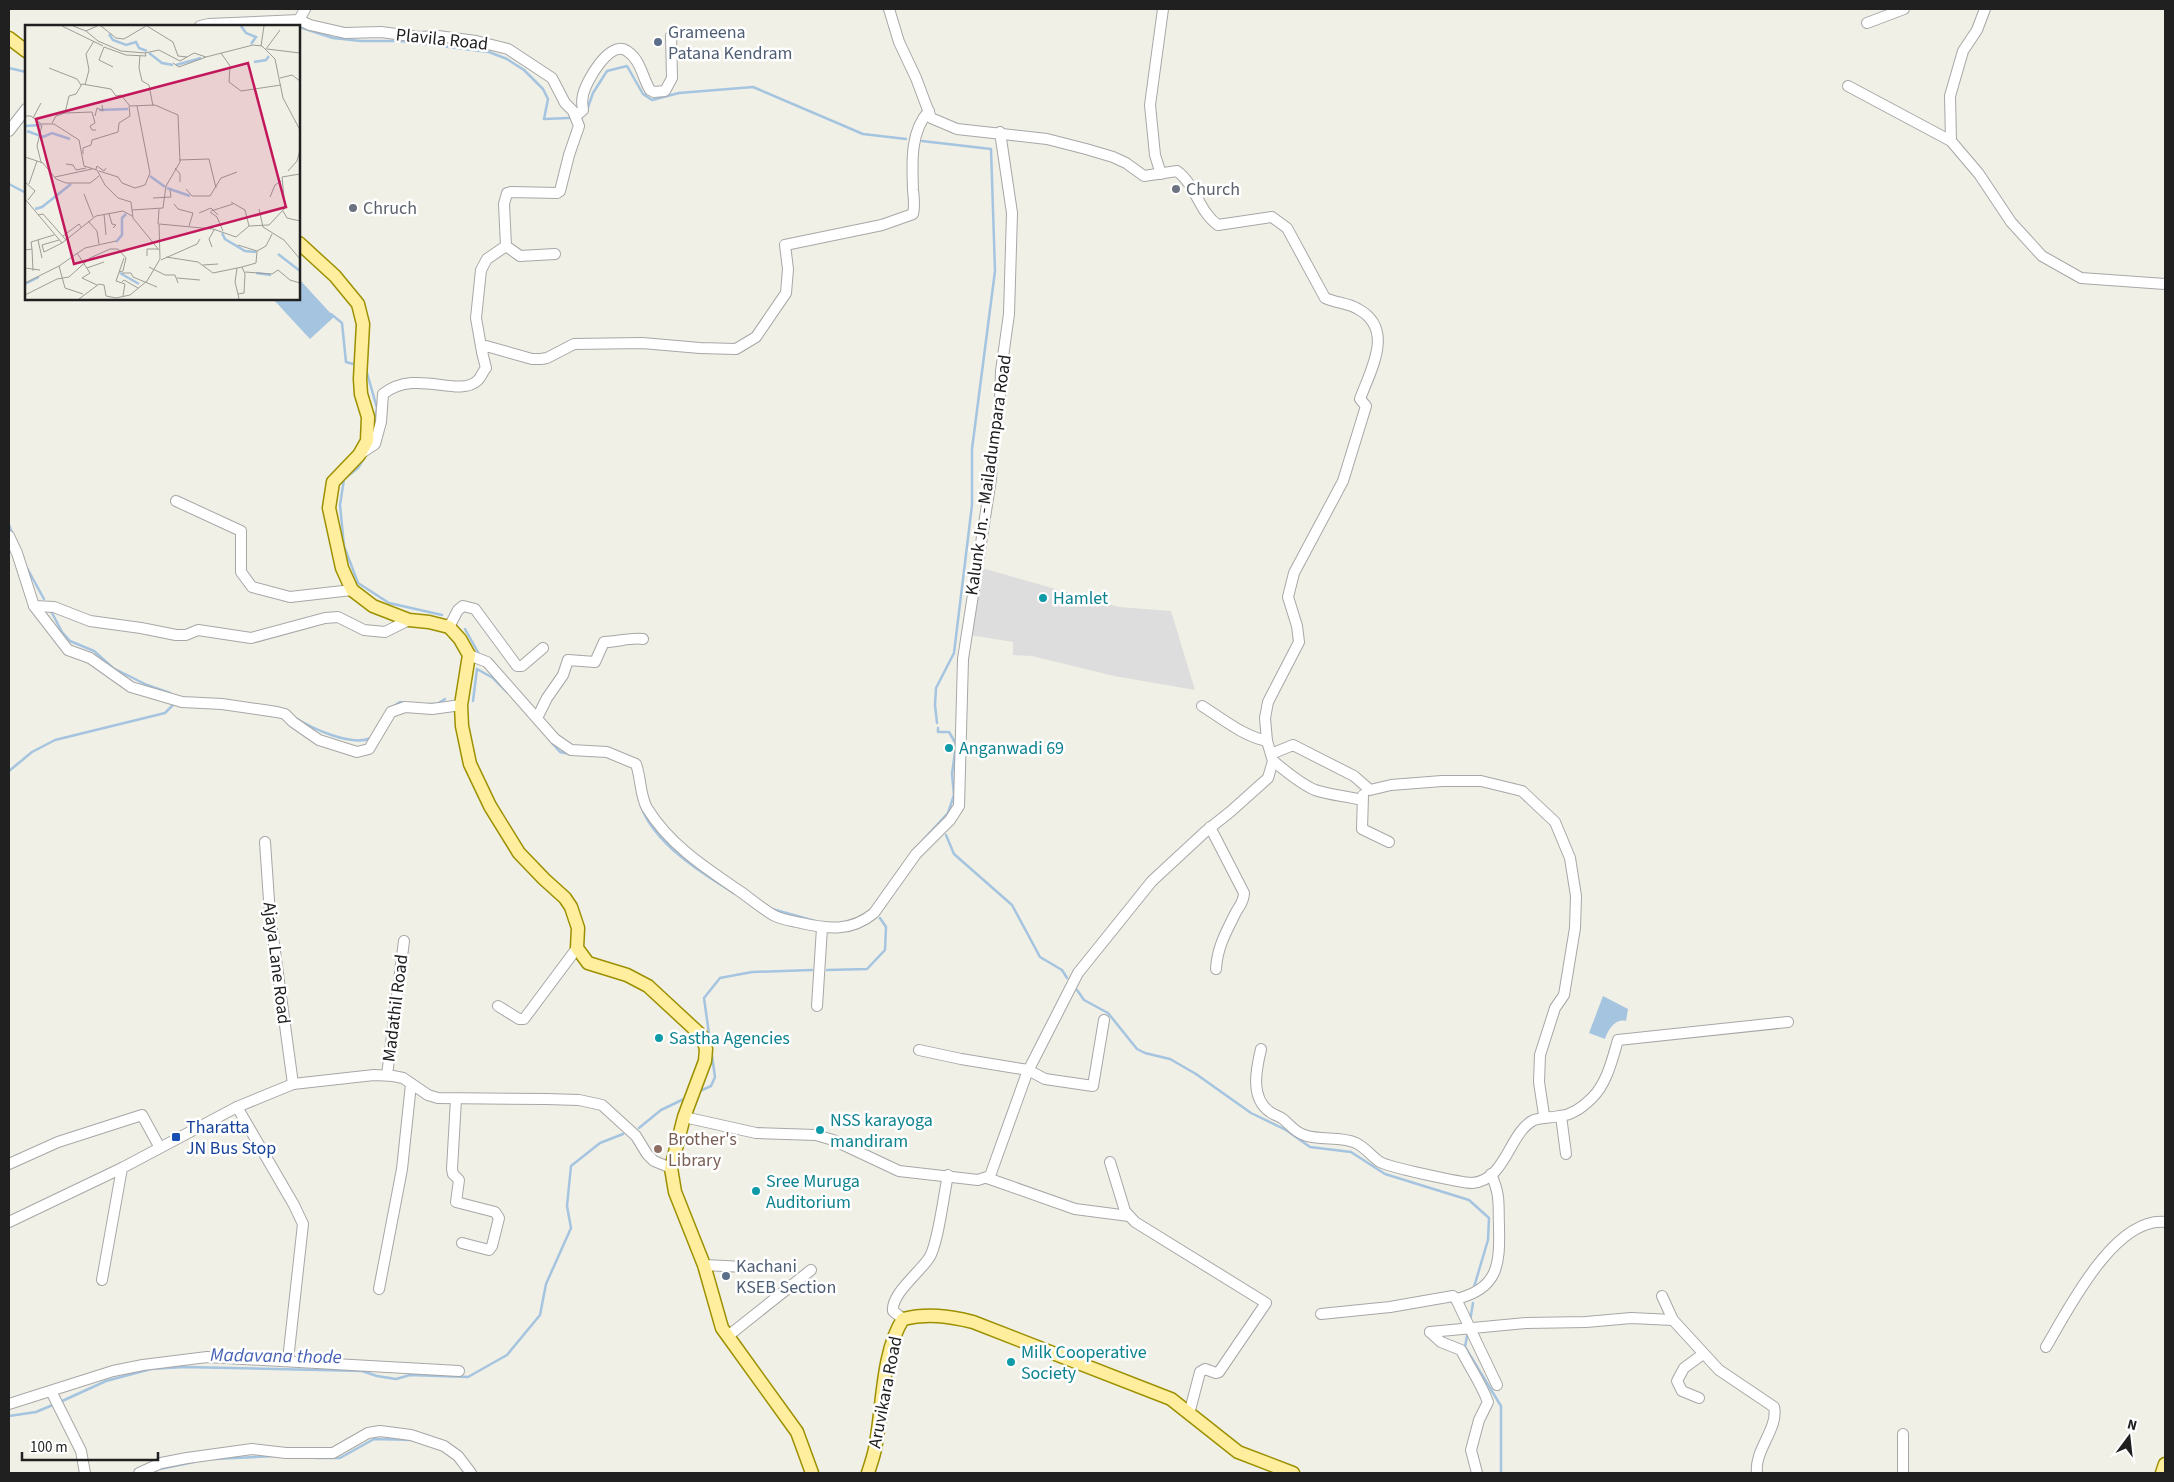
<svg xmlns="http://www.w3.org/2000/svg" width="2174" height="1482" viewBox="0 0 2174 1482" font-family="'Source Sans 3',sans-serif">
  <style>
    .residential { fill: #dedddd }
    .water { fill: #a5c4e0 }
    .lines { fill: none; stroke-linecap: round; stroke-linejoin: round }
    .stream { stroke: #a5c4e0; stroke-width: 2.5 }
    .minor-casing { stroke: #a7a7a7; stroke-width: 12 }
    .major-casing { stroke: #9c9000; stroke-width: 15 }
    .minor { stroke: #fff; stroke-width: 10 }
    .major { stroke: #ffee9d; stroke-width: 12 }
    .service-dot { fill: #5c6f8a; stroke: #fff; stroke-width: 2 }
    .worship-dot { fill: #6b7280; stroke: #fff; stroke-width: 2 }
    .culture-dot { fill: #0f9aa8; stroke: #fff; stroke-width: 2 }
    .transit-dot { fill: #1a4fb4; stroke: #fff; stroke-width: 2 }
    .education-dot { fill: #8d6e63; stroke: #fff; stroke-width: 2 }
    .labels { text-anchor: middle; stroke-width: 5; stroke-linejoin: round; paint-order: stroke }
    .service-label { font-size: 18px; fill: #4e5e75; stroke: #fff; text-anchor: start }
    .street-label { font-size: 18px; fill: #202020; stroke: #fff }
    .worship-label { font-size: 18px; fill: #5b616d; stroke: #fff; text-anchor: start }
    .culture-label { font-size: 18px; fill: #0d838f; stroke: #fff; text-anchor: start }
    .transit-label { font-size: 18px; fill: #164399; stroke: #fff; text-anchor: start }
    .education-label { font-size: 18px; fill: #785e54; stroke: #fff; text-anchor: start }
    .water-label { font-size: 19px; font-style: italic; fill: #4762b5; stroke: #fff }
    .inset-river { fill: none; stroke: #a5c4e0; stroke-width: 2.5 }
    .inset-road { fill: none; stroke: #9d9d97; stroke-width: 1 }
    .view { fill: #c2185b; fill-opacity: 0.15; stroke: #c2185b; stroke-width: 2.5 }
    .inset-edge { fill: none; stroke: #202020; stroke-width: 2.5 }
  </style>
  <rect width="100%" height="100%" fill="#f1f0e6"/>
  <!-- residential -->
  <polygon class="residential" points="982,568 1119,607 1171,611 1195,690 1114,676 1032,656 1013,655 1013,642 970,635"/>
  <!-- water -->
  <g class="water">
    <polygon points="299,279 334,317 310,339 273,299 299,299"/>
    <path d="M1603 996 1628 1009 1626 1021C1615 1018 1608 1030 1605 1039L1589 1033Z"/>
  </g>
  <g class="lines">
    <!-- stream -->
    <g class="stream">
      <polyline points="288,26 297,26"/>
      <polyline points="299,27 333,38 361,41 400,41 489,52 507,59 524,70 543,89 548,99 544,119 569,118"/>
      <polyline points="9,68 26,72"/>
      <polyline points="587,110 593,93 607,71 627,66 643,94 652,100 679,93 753,87 863,134 906,139"/>
      <polyline points="922,141 991,149 995,271 972,449 972,505 954,653 936,688 935,705 937,723"/>
      <polyline points="9,184 26,193"/>
      <polyline points="331,314 342,323 346,362 357,365"/>
      <polyline points="365,366 377,408 373,430"/>
      <polyline points="364,458 358,468 344,479 340,505 344,546 358,583 389,603 442,615"/>
      <polyline points="9,525 13,535"/>
      <polyline points="27,568 44,599"/>
      <polyline points="51,611 62,632 70,641 94,651 113,668 147,685 170,693"/>
      <polyline points="465,629 479,654"/>
      <polyline points="473,701 477,669 493,678 507,692"/>
      <polyline points="428,704 437,704 445,699"/>
      <polyline points="394,706 400,702 405,703"/>
      <path d="M294 717C311 728 351 747 371 738"/>
      <polyline points="552,743 560,752 570,754"/>
      <polyline points="9,771 32,752 55,740 165,713 174,704"/>
      <path d="M641 806C654 843 701 873 734 893"/>
      <polyline points="946,835 954,854 1012,905 1040,957 1062,970 1067,978"/>
      <polyline points="912,852 948,813 954,795 952,774 956,744 949,732 938,732 938,728"/>
      <polyline points="772,909 815,921"/>
      <polyline points="827,970 867,969 885,950 886,927 880,918"/>
      <polyline points="1077,990 1084,1000 1108,1013 1137,1049 1145,1053 1170,1059 1196,1074 1251,1113 1286,1130 1310,1147 1351,1152 1385,1174 1469,1200 1489,1218 1488,1240 1474,1287"/>
      <polyline points="698,1092 711,1086 715,1077 704,998 720,978 752,972 812,970"/>
      <polyline points="639,1128 661,1110 686,1098"/>
      <polyline points="1470,1321 1473,1303"/>
      <polyline points="1467,1336 1465,1347 1501,1406 1501,1473"/>
      <polyline points="60,1402 106,1381 151,1369 184,1367 362,1371 377,1376 396,1379 410,1375 468,1377 507,1355 540,1315 546,1284 571,1228 567,1206 571,1166 600,1143 623,1134"/>
      <polyline points="9,1416 36,1412 55,1404"/>
      <polyline points="317,1458 340,1458 374,1439 413,1440"/>
      <polyline points="214,1459 276,1456"/>
      <polyline points="160,1469 194,1462"/>
    </g>
    <defs>
      <g id="minor">
        <polyline points="1985,9 1977,30 1963,51 1950,96 1951,141 1979,174 2011,222 2042,256 2081,278 2165,284"/>
        <polyline points="299,20 305,9"/>
        <polyline points="1867,23 1904,9"/>
        <polyline points="200,26 209,24 299,20 310,25 345,33 381,32 419,37 438,36 476,41 508,49 552,78 565,103 573,111 579,126 569,155 560,191 557,193 511,192 507,193 504,204 506,246 520,256 555,254"/>
        <polyline points="1848,86 1951,141"/>
        <path d="M576 116 583 110C582 105 582 99 583 95 586 81 610 39 627 51 641 60 642 77 650 90L654 92 665 91 672 78 671 36"/>
        <polyline points="9,131 26,109"/>
        <polyline points="1161,174 1155,155 1150,105 1163,9"/>
        <polyline points="482,352 476,318 481,270 487,259 506,246"/>
        <path d="M360 454 375 444 381 422 383 394C416 368 457 398 477 381 481 378 483 371 486 368L482 352 486 346 532 359H541L547 358 574 344 642 343 700 348 736 349 756 337 786 293 788 269 785 245 882 225 913 214C915 205 914 199 913 190 912 163 910 131 929 111"/>
        <polyline points="176,501 241,531 241,572 252,587 290,597 352,590"/>
        <polyline points="9,536 17,553 34,606 68,650 90,658 131,687 182,702 222,704 277,712 285,714 293,722 319,740 357,752 369,749 391,712 405,707 432,709 461,705"/>
        <polyline points="34,606 54,607 90,621 141,628 176,635 186,635 198,630 251,638 325,618 338,617 364,630 385,632 409,620"/>
        <polyline points="449,627 458,610 463,606 475,609 517,666 522,666 543,648"/>
        <path d="M469 655 487 662 555 739 571 750 607 752 636 764C641 778 640 796 647 808 669 844 704 867 738 890 750 898 762 909 775 916 783 920 793 921 801 923 828 929 851 932 874 913L916 854 950 820 959 806 963 659 991 479 992 458 1000 401 1001 371 1009 314 1012 213 1000 132"/>
        <path d="M1202 706C1223 719 1243 736 1267 741"/>
        <path d="M537 718 547 698 563 675 568 660 595 662 604 642C617 642 632 637 643 639"/>
        <polyline points="1271,754 1293,745 1354,776 1370,790 1391,785 1442,781 1481,781 1522,791 1555,822 1570,858 1576,896 1575,928 1564,995 1555,1008 1540,1055 1539,1082 1544,1115 1547,1117"/>
        <path d="M1273 761C1286 771 1300 784 1315 790 1329 795 1347 796 1362 800"/>
        <polyline points="1363,795 1362,829 1389,842"/>
        <path d="M1210 827 1244 893C1244 902 1239 906 1235 914 1226 932 1217 948 1216 969"/>
        <polyline points="265,842 270,915 293,1084"/>
        <polyline points="498,1006 519,1019 524,1019 577,948"/>
        <polyline points="817,1006 822,928"/>
        <path d="M1261 1049C1256 1070 1250 1098 1270 1112 1274 1115 1279 1116 1283 1119 1290 1125 1295 1132 1304 1135 1321 1141 1340 1136 1356 1143 1366 1148 1371 1156 1380 1162 1388 1167 1462 1183 1472 1183 1506 1181 1509 1132 1534 1120 1542 1117 1551 1118 1560 1116 1572 1115 1583 1107 1592 1098 1607 1083 1612 1060 1618 1040L1788 1022"/>
        <polyline points="919,1050 961,1059 1028,1070 1045,1079 1093,1086 1104,1020"/>
        <polyline points="387,1075 404,941"/>
        <polyline points="456,1099 452,1169 453,1174 459,1180 456,1202 495,1212 499,1218 492,1246 489,1250 462,1243"/>
        <polyline points="237,1107 294,1205 303,1224 288,1360"/>
        <polyline points="1561,1116 1566,1154"/>
        <path d="M684 1117 756 1133 816 1135 833 1140 899 1171 978 1180 990 1176 1027 1073 1078 973 1152 881 1206 831 1230 812 1268 778 1273 761 1267 741 1265 718 1268 702 1299 642 1297 626 1288 597 1294 573 1343 481 1366 406 1360 399C1371 369 1395 329 1358 309 1348 303 1336 303 1325 298L1287 228 1272 217 1218 225C1199 212 1196 185 1177 171L1144 176 1126 163 1113 157 1086 149 1047 139 957 129 931 118 916 78 899 42 889 9"/>
        <polyline points="1110,1162 1125,1211 1135,1222 1266,1303 1219,1372 1216,1373 1205,1369 1200,1372 1189,1414"/>
        <polyline points="9,1164 58,1142 142,1115 159,1146"/>
        <polyline points="987,1178 1075,1209 1129,1216"/>
        <polyline points="9,1222 122,1168 237,1107 293,1084 374,1075 393,1076 403,1078 428,1095 438,1098 546,1099 579,1100 602,1105 636,1136 647,1154 654,1161 671,1168"/>
        <polyline points="704,1265 745,1267"/>
        <polyline points="102,1280 122,1168"/>
        <polyline points="379,1289 402,1169 411,1084"/>
        <path d="M1662 1296 1673 1320 1719 1370 1774 1407C1779 1428 1754 1450 1757 1473"/>
        <path d="M1456 1299C1498 1289 1500 1265 1499 1227 1498 1204 1501 1197 1491 1174"/>
        <polyline points="1321,1314 1390,1307 1453,1296 1456,1299 1497,1385"/>
        <path d="M903 1319 893 1311C891 1294 920 1272 929 1258 938 1245 944 1193 948 1175"/>
        <polyline points="1430,1332 1526,1323 1586,1322 1631,1318 1673,1320"/>
        <path d="M1430 1332 1441 1342 1461 1350C1470 1368 1481 1383 1488 1402L1479 1420 1471 1450 1477 1473"/>
        <polyline points="728,1336 811,1270"/>
        <path d="M2046 1347C2068 1310 2114 1217 2165 1222"/>
        <polyline points="51,1391 81,1451 85,1473"/>
        <polyline points="1699,1398 1682,1391 1677,1381 1684,1368 1703,1354"/>
        <polyline points="9,1404 113,1371 143,1365 207,1357 459,1371"/>
        <polyline points="1903,1434 1903,1473"/>
        <polyline points="139,1473 161,1463 187,1458 252,1449 286,1453 333,1453 368,1433 380,1431 411,1435 444,1446 458,1456 471,1473"/>
      </g>
      <g id="major">
        <polyline points="9,38 26,51"/>
        <polyline points="299,243 335,276 358,304 363,324 360,379 361,394 368,417 367,441 359,455 333,482 329,508 342,568 352,590 373,606 409,620 429,622 449,627 460,639 469,655 461,705 462,726 470,764 490,806 519,853 544,879 565,898 571,907 578,928 577,948 588,963 627,975 648,986 702,1036 706,1049 705,1061 684,1117 671,1168 675,1192 704,1265 722,1328 797,1432 812,1473"/>
        <path d="M868 1473C871 1463 875 1453 876 1443 883 1405 882 1352 903 1319 927 1313 949 1316 973 1322L1171 1399 1238 1452 1293 1473"/>
        <polyline points="2162,1473 2165,1464"/>
      </g>
    </defs>
    <!-- minor casing -->
    <use href="#minor" class="minor-casing"/>
    <!-- major casing -->
    <use href="#major" class="major-casing"/>
    <!-- minor -->
    <use href="#minor" class="minor"/>
    <!-- major -->
    <use href="#major" class="major"/>
  </g>
  <!-- markers -->
  <g class="service-dot">
    <circle cx="658" cy="42" r="5"/>
    <circle cx="726" cy="1276" r="5"/>
  </g>
  <g class="worship-dot">
    <circle cx="1176" cy="189" r="5"/>
    <circle cx="353" cy="208" r="5"/>
  </g>
  <g class="culture-dot">
    <circle cx="1043" cy="598" r="5"/>
    <circle cx="949" cy="748" r="5"/>
    <circle cx="659" cy="1038" r="5"/>
    <circle cx="820" cy="1130" r="5"/>
    <circle cx="756" cy="1191" r="5"/>
    <circle cx="1011" cy="1362" r="5"/>
  </g>
  <rect class="transit-dot" x="171" y="1132" width="10" height="10" rx="2.5"/>
  <circle class="education-dot" cx="658" cy="1149" r="5"/>
  <g class="labels">
    <!-- service labels -->
    <g class="service-label">
      <text x="668" y="38">Grameena<tspan x="668" dy="21">Patana Kendram</tspan></text>
      <text x="736" y="1272">Kachani<tspan x="736" dy="21">KSEB Section</tspan></text>
    </g>
    <!-- street labels -->
    <g class="street-label">
      <text transform="translate(442 39) rotate(6)" y="6">Plavila Road</text>
      <text transform="translate(988 475) rotate(-82)" y="6">Kalunk Jn. - Mailadumpara Road</text>
      <text transform="translate(277 963) rotate(83)" y="6">Ajaya Lane Road</text>
      <text transform="translate(395 1008) rotate(-83)" y="6">Madathil Road</text>
      <text transform="translate(885 1392) rotate(-79)" y="6">Aruvikara Road</text>
    </g>
    <!-- worship labels -->
    <g class="worship-label">
      <text x="1186" y="195">Church</text>
      <text x="363" y="214">Chruch</text>
    </g>
    <!-- culture labels -->
    <g class="culture-label">
      <text x="1053" y="604">Hamlet</text>
      <text x="959" y="754">Anganwadi 69</text>
      <text x="669" y="1044">Sastha Agencies</text>
      <text x="830" y="1126">NSS karayoga<tspan x="830" dy="21">mandiram</tspan></text>
      <text x="766" y="1187">Sree Muruga<tspan x="766" dy="21">Auditorium</tspan></text>
      <text x="1021" y="1358">Milk Cooperative<tspan x="1021" dy="21">Society</tspan></text>
    </g>
    <!-- transit labels -->
    <g class="transit-label">
      <text x="186" y="1133">Tharatta<tspan x="186" dy="21">JN Bus Stop</tspan></text>
    </g>
    <!-- education labels -->
    <g class="education-label">
      <text x="668" y="1145">Brother's<tspan x="668" dy="21">Library</tspan></text>
    </g>
    <!-- water labels -->
    <g class="water-label">
      <text transform="translate(276 1355) rotate(1)" y="7">Madavana thode</text>
    </g>
  </g>
  <!-- overview -->
  <g transform="translate(25 25)">
    <rect width="275" height="275" fill="#f1f0e6"/>
    <path class="inset-river" d="M216 1 221 8 231 12 226 19M84 9 88 15 101 20 111 17 114 23 122 26M124 28 137 38 148 40M229 37 241 35 244 31M151 40 176 33M74 85 103 84M0 101 16 100M2 106 18 112 27 108 45 114M125 151 140 162M142 163 165 171M10 184 17 182 46 159M197 208 200 214 220 226 231 227M91 217 97 210V193L101 189M253 229 275 246M95 248 114 259M231 248 246 250M0 259 14 252"/>
    <path class="inset-road" d="M37 1 78 21M48 1 61 6 72 1M76 1 91 13 99 14 121 1M122 1 148 17 153 31 162 32M61 6 73 16 96 26 120 28 134 25 155 36 169 28 181 32 228 20 237 21 250 34 258 73 275 105M236 21 239 1M79 22 101 30 121 31 120 28M79 22 74 35 88 42M241 24 255 5M242 24 275 28M196 28 205 41 204 57 216 66 256 60M115 30 114 43 117 56 124 60 128 81M148 38 154 42 181 32M24 43 52 54 56 60M255 53 267 50 275 56M60 60 64 45 61 29 69 16M40 88 44 71 51 69 57 59 86 64 91 71 96 70 105 81 130 80 153 90 155 137 141 161 138 183 107 185M40 88 67 87 70 98 65 101 67 105H71M0 91H6L16 99H29L54 115 59 141 72 145 80 160 93 173 106 177 108 193 134 225M70 91 72 83 78 86 77 80M8 93 16 78M27 98 31 91 40 88M58 129V123L66 120 67 115 93 107 94 98 105 91 104 81M0 132 18 138 31 154 41 158H65L74 151M154 135 184 134 191 163M16 137 12 121 17 100M41 139 48 140 51 145 61 143M150 143 155 149V157M71 144 72 141 79 146 81 143M74 146 93 152 97 158 110 163 120 160 125 148 112 81M263 146 272 136 275 125M30 152 67 144M0 157 10 166 3 175M4 159 12 136M161 164 167 171H185L196 153 212 147M59 169 68 192M245 172 250 160 256 156M128 173 146 172 145 165M0 174 37 218 71 191 98 186 107 191M206 177 220 185 224 201M149 179 153 184 168 188 164 201M234 184 238 202 259 215 275 234M186 186 208 179M258 186 262 193 275 196M185 187 192 192 198 206M174 188 186 183 193 190M79 189 81 210M84 189 87 199 91 200 88 203M13 190 18 189 41 215M63 196 72 206 74 219M133 199 134 184M38 211 54 199 56 202M13 215 17 233M34 215 17 220 19 227 37 218M213 220 232 226M187 222 184 214 189 205M7 224 8 246M0 225 7 224 6 217 29 210M52 228 65 248 57 253 72 260M122 231V224H133M141 232 173 237 188 248 217 242M136 235 172 219 175 214M178 240 193 239M34 241 60 223 91 216M124 242 140 250H150L153 258M0 243 15 245M62 243 79 237M212 243 210 257 213 269M220 247 247 249 253 245 265 255 275 258M97 248H106L108 252 132 262M152 253 175 255M97 257 99 255 113 263M0 258 34 241 40 263 58 269M0 270 32 254 44 252 65 233 85 224H93L101 233 98 246 94 247M98 271 100 259 91 256 99 233M54 274 74 259 79 260 81 271 91 273 105 270 122 256 135 234 134 199 188 204 211 212 224 201 244 200 260 183 257 152 275 149M214 274 213 269 219 268 220 249 217 242 231 238 232 226 241 221 247 209"/>
    <path class="view" d="M223 38 261 182 49 239 11 94Z"/>
    <rect width="275" height="275" class="inset-edge"/>
  </g>
  <!-- border -->
  <rect width="2174" height="1482" fill="none" stroke="#202020" stroke-width="20"/>
  <!-- north arrow -->
  <g transform="translate(2129 1437) rotate(15)" stroke="#ffffff" stroke-width="4" paint-order="stroke">
  <path d="M0-4L9 19L0 12L-9 19Z" fill="#202020"/>
  <text y="-8" font-size="14" font-weight="bold" text-anchor="middle" fill="#202020">N</text>
  </g>
  <!-- scale -->
  <path d="M22 1452v8h136v-8" fill="none" stroke="#202020" stroke-width="2.5"/>
  <text x="30" y="1452" font-size="15" fill="#202020" stroke="#ffffff" stroke-width="4" paint-order="stroke">100 m</text>
</svg>
